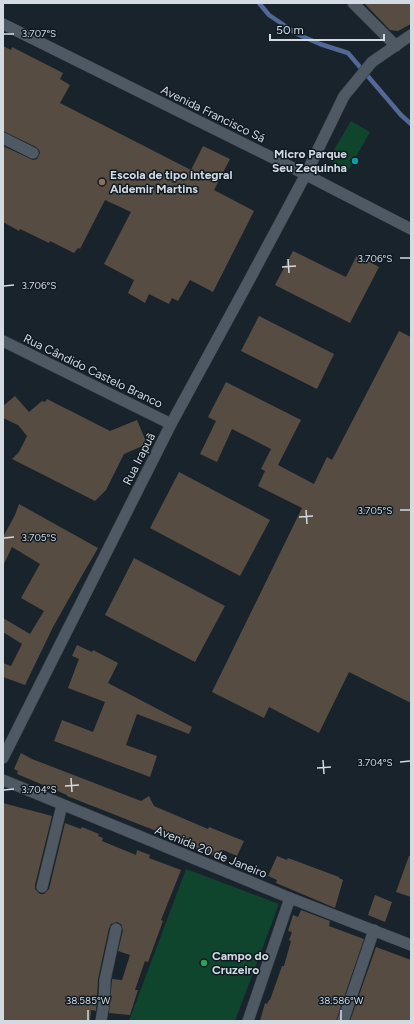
<svg xmlns="http://www.w3.org/2000/svg" width="414" height="1024" viewBox="0 0 414 1024" font-family="Figtree,sans-serif">
  <style>
    .pitch { fill: #0f452d }
    .lines { fill: none; stroke-linecap: round; stroke-linejoin: round }
    .stream { stroke: #526897; stroke-width: 4.5 }
    .building { fill: #564c41 }
    .minor-casing { stroke: #363d45; stroke-width: 12 }
    .secondary-casing { stroke: #363d45; stroke-width: 12 }
    .minor { stroke: #4e5964; stroke-width: 11 }
    .secondary { stroke: #4e5964; stroke-width: 11 }
    .ticks { fill: none; stroke: #d4dae1; stroke-width: 1.5 }
    .culture-dot { fill: #0f9aa8; stroke: #101a23; stroke-width: 1.5 }
    .education-dot { fill: #8d6e63; stroke: #101a23; stroke-width: 1.5 }
    .leisure-dot { fill: #2e9e5b; stroke: #101a23; stroke-width: 1.5 }
    .labels { text-anchor: middle; stroke-width: 3; stroke-linejoin: round; paint-order: stroke }
    .street-label { font-size: 12px; fill: #d4dae1; stroke: #101a23 }
    .poi-label { font-size: 12px; font-weight: bold; fill: #d4dae1; stroke: #101a23; text-anchor: start }
    .ticks-label { font-size: 10px; text-anchor: middle; fill: #d4dae1; stroke: #101a23; stroke-width: 3; stroke-linejoin: round; paint-order: stroke }
  </style>
  <rect width="100%" height="100%" fill="#19232c"/>
  <!-- pitch -->
  <g class="pitch">
    <polygon points="351,121 370,132 348,171 328,160"/>
    <polygon points="186,869 279,904 235,1021 129,1021"/>
  </g>
  <g class="lines">
    <!-- stream -->
    <polyline class="stream" points="259,3 269,15 297,34 320,44 348,53 401,115 411,124"/>
  </g>
  <!-- building -->
  <g class="building">
    <polygon points="364,3 411,3 411,24 398,31 390,30"/>
    <polygon points="3,46 11,50 12,47 63,73 60,79 70,85 60,103 191,170 203,146 230,159 214,190 254,211 213,292 190,280 178,301 172,298 169,304 149,294 145,303 128,293 134,280 104,264 131,212 105,200 80,249 78,248 74,253 50,241 49,243 20,229 19,231 3,222 3,146 33,160 37,159 40,153 39,150 36,147 3,131"/>
    <polygon points="293,251 346,277 357,255 379,267 350,323 275,285"/>
    <polygon points="259,316 334,354 317,389 241,351"/>
    <polygon points="399,331 411,337 411,703 349,672 319,733 269,707 264,718 212,692 302,508 258,486 265,471 261,469 271,449 232,429 217,462 200,454 216,421 208,417 226,382 301,420 278,465 314,484 327,457 332,460"/>
    <polygon points="15,396 29,412 42,401 45,402 47,399 110,431 137,420 147,444 124,454 106,490 95,501 12,459 19,452 27,436 18,425 3,418 3,406"/>
    <polygon points="179,472 270,520 240,576 150,528"/>
    <polygon points="19,504 98,548 80,579 53,627 25,685 3,677 3,663 11,666 22,644 3,632 3,618 30,634 44,611 21,598 40,564 12,547 3,566 3,537 15,515"/>
    <polygon points="134,558 225,606 195,662 105,615"/>
    <polygon points="77,645 92,652 93,650 118,663 108,683 192,727 189,734 137,714 126,745 157,756 150,777 54,741 62,720 93,732 105,702 68,688 79,659 72,656"/>
    <polygon points="21,753 32,759 141,801 149,796 154,806 208,829 209,827 244,841 237,856 223,850 219,858 196,849 197,847 67,796 67,795 17,774 18,771 14,769"/>
    <polygon points="3,803 52,816 35,885 35,889 40,894 44,894 49,889 65,823 81,829 82,827 99,834 98,836 103,838 102,841 136,855 137,850 150,855 149,858 181,870 161,920 163,921 148,962 145,961 135,990 138,990 130,1015 109,1013 112,979 122,980 130,955 118,951 123,930 121,924 117,922 111,924 109,928 98,979 96,1011 91,1010 90,1021 3,1021"/>
    <polygon points="277,856 287,860 288,858 339,877 339,878 343,880 335,908 276,883 277,880 268,876"/>
    <polygon points="409,856 411,856 411,897 396,892"/>
    <polygon points="375,895 392,902 385,922 368,915"/>
    <polygon points="301,910 330,921 329,926 364,939 336,1021 260,1021 265,1003 267,1004 269,1000 270,1000 282,966 284,966 291,941 289,940 292,932 288,931 293,915 298,917"/>
    <polygon points="376,947 411,960 411,1021 350,1021"/>
  </g>
  <g class="lines">
    <defs>
      <g id="minor">
        <polyline points="353,3 396,46"/>
        <polyline points="3,138 33,153"/>
        <polyline points="3,341 171,424"/>
        <polyline points="3,758 171,424 245,288 306,174 344,96 372,62 411,35"/>
        <polyline points="3,780 290,898 411,945"/>
        <polyline points="42,887 62,805"/>
        <polyline points="101,1021 104,1003 105,980 116,929"/>
        <polyline points="248,1021 290,898"/>
        <polyline points="343,1021 374,930"/>
      </g>
      <polyline id="secondary" points="3,24 289,166 411,229"/>
    </defs>
    <!-- minor casing -->
    <use href="#minor" class="minor-casing"/>
    <!-- secondary casing -->
    <use href="#secondary" class="secondary-casing"/>
    <!-- minor -->
    <use href="#minor" class="minor"/>
    <!-- secondary -->
    <use href="#secondary" class="secondary"/>
  </g>
  <!-- ticks -->
  <path class="ticks" d="M4 34H14M400 258H410M288 259 289 273M282 267 296 266M4 286 14 285M306 510 307 524M400 510H410M299 517 313 516M4 538 14 537M323 760 324 774M400 762 410 761M317 768 331 767M71 778 72 792M65 786 79 785M4 790 14 789M88 1010V1020M341 1010V1020"/>
  <!-- markers -->
  <circle class="culture-dot" cx="355" cy="161" r="4"/>
  <circle class="education-dot" cx="102" cy="182" r="4"/>
  <circle class="leisure-dot" cx="204" cy="963" r="4"/>
  <g class="labels">
    <!-- street labels -->
    <g class="street-label">
      <text transform="translate(213 114) rotate(26)" y="4">Avenida Francisco Sá</text>
      <text transform="translate(93 371) rotate(26)" y="4">Rua Cândido Castelo Branco</text>
      <text transform="translate(139 459) rotate(-63)" y="4">Rua Irapuã</text>
      <text transform="translate(211 852) rotate(22)" y="4">Avenida 20 de Janeiro</text>
    </g>
    <!-- poi labels -->
    <g class="poi-label">
      <text x="347" y="158" text-anchor="end">Micro Parque<tspan x="347" dy="14">Seu Zequinha</tspan></text>
      <text x="110" y="179">Escola de tipo integral<tspan x="110" dy="14">Aldemir Martins</tspan></text>
      <text x="212" y="960">Campo do<tspan x="212" dy="14">Cruzeiro</tspan></text>
    </g>
  </g>
  <g class="ticks-label">
    <text x="39" y="37">3.707°S</text>
    <text x="375" y="262">3.706°S</text>
    <text x="39" y="289">3.706°S</text>
    <text x="375" y="514">3.705°S</text>
    <text x="39" y="541">3.705°S</text>
    <text x="375" y="766">3.704°S</text>
    <text x="39" y="793">3.704°S</text>
    <text x="88" y="1004">38.585°W</text>
    <text x="341" y="1004">38.586°W</text>
  </g>
  <!-- border -->
  <rect width="414" height="1024" fill="none" stroke="#d4dae1" stroke-width="8"/>
  <!-- scale -->
  <path d="M270 34v6h114v-6" fill="none" stroke="#d4dae1" stroke-width="2"/>
  <text x="276" y="34" font-size="12" fill="#d4dae1" stroke="#101a23" stroke-width="3" paint-order="stroke">50 m</text>
</svg>
